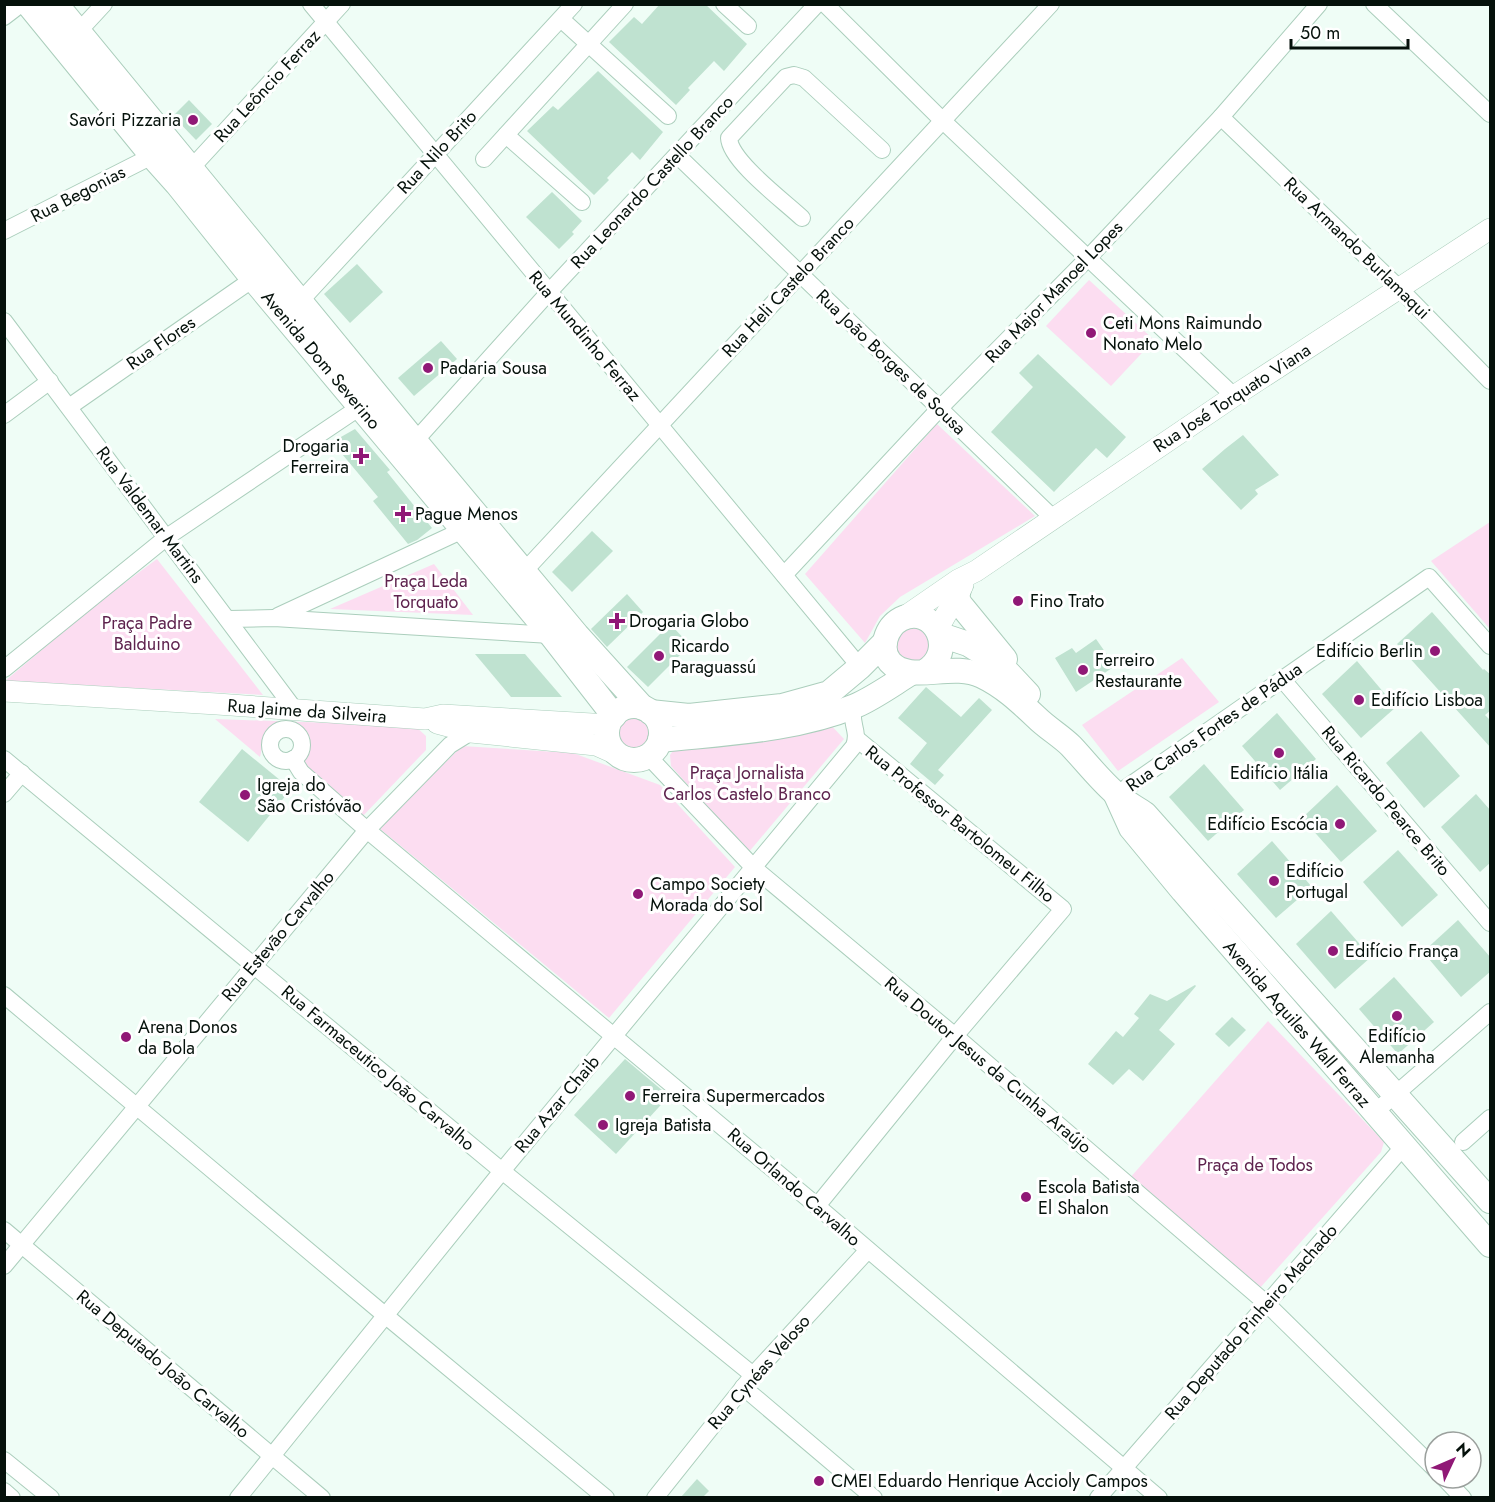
<svg xmlns="http://www.w3.org/2000/svg" width="1495" height="1502" viewBox="0 0 1495 1502" font-family="Jost,sans-serif">
  <style>
    .green { fill: #fcddf1 }
    .building { fill: #bfe2d0 }
    .lines { fill: none; stroke-linecap: round; stroke-linejoin: round }
    .minor-casing { stroke: #abcebc; stroke-width: 18 }
    .tertiary-casing { stroke: #abcebc; stroke-width: 22 }
    .secondary-casing { stroke: #abcebc; stroke-width: 26 }
    .minor { stroke: #fff; stroke-width: 16 }
    .tertiary { stroke: #fff; stroke-width: 21 }
    .secondary { stroke: #fff; stroke-width: 24 }
    .poi-dot { fill: #901876; stroke: #fff; stroke-width: 2 }
    .labels { text-anchor: middle; stroke-width: 6; stroke-linejoin: round; paint-order: stroke }
    .street-label { font-size: 18px; fill: #05110b; stroke: #fff }
    .poi-label { font-size: 18px; fill: #05110b; stroke: #fff; text-anchor: start }
    .park-label { font-size: 18px; fill: #5e234e; stroke: #fff }
  </style>
  <rect width="100%" height="100%" fill="#effdf6"/>
  <!-- green -->
  <g class="green">
    <polygon points="1089,280 1154,340 1111,386 1046,326"/>
    <polygon points="937,424 1035,516 900,597 880,616 865,643 805,574"/>
    <polygon points="1490,522 1490,629 1431,561"/>
    <polygon points="157,559 263,695 5,681 95,605"/>
    <polygon points="434,564 473,615 330,609"/>
    <polygon points="908,627 925,630 932,651 915,664 896,654 896,637"/>
    <polygon points="1182,658 1219,702 1118,771 1082,725"/>
    <circle cx="634" cy="734" r="19"/>
    <path d="M215 719 415 726 426 736V750L362 817 301 761C303 755 307 751 306 743 303 723 277 718 265 734 260 741 263 749 260 757Z"/>
    <polygon points="828,722 844,739 748,853 671,766 670,755 675,748"/>
    <polygon points="462,746 573,753 660,785 735,867 609,1018 379,828"/>
    <polygon points="1268,1021 1384,1142 1381,1152 1259,1289 1129,1179"/>
  </g>
  <!-- building -->
  <g class="building">
    <polygon points="660,4 705,4 747,44 724,71 714,61 688,88 690,90 676,105 609,42 634,17 642,24"/>
    <polygon points="598,71 663,132 640,160 632,152 607,178 609,180 594,195 527,131 553,106 558,110"/>
    <polygon points="189,100 212,124 196,140 173,116"/>
    <polygon points="552,192 582,221 572,232 574,234 559,249 526,217"/>
    <polygon points="357,264 383,292 350,323 324,294"/>
    <polygon points="441,341 457,359 414,396 398,378"/>
    <polygon points="1038,354 1126,437 1107,458 1096,448 1054,492 991,432 1033,387 1019,373"/>
    <polygon points="355,429 390,470 387,472 432,528 417,540 408,544 373,501 378,497 332,442"/>
    <polygon points="1243,435 1279,475 1255,490 1258,494 1241,510 1202,469 1225,449"/>
    <polygon points="592,531 613,551 572,592 552,572"/>
    <polygon points="627,594 643,612 607,647 591,629"/>
    <polygon points="1432,612 1483,670 1484,669 1491,675 1491,710 1485,715 1491,721 1491,748 1397,644"/>
    <polygon points="670,624 690,645 648,687 627,667"/>
    <polygon points="1096,639 1115,666 1076,692 1055,658 1072,648 1076,653"/>
    <polygon points="475,654 525,654 562,697 511,697"/>
    <polygon points="1357,661 1396,707 1361,738 1322,694"/>
    <polygon points="926,687 961,717 979,698 992,710 938,770 944,775 935,785 910,764 927,743 898,718"/>
    <polygon points="1277,713 1316,759 1280,790 1242,746"/>
    <polygon points="1421,731 1460,776 1424,808 1386,763"/>
    <polygon points="242,749 291,789 248,842 199,802"/>
    <polygon points="1204,764 1244,810 1208,841 1169,797"/>
    <polygon points="1337,785 1377,831 1341,862 1302,818"/>
    <polygon points="1476,794 1491,811 1491,862 1480,872 1441,827"/>
    <polygon points="1272,841 1312,887 1276,918 1237,874"/>
    <polygon points="1398,850 1438,895 1402,927 1363,882"/>
    <polygon points="1331,911 1371,957 1335,989 1296,944"/>
    <polygon points="1458,920 1491,958 1491,971 1461,997 1423,952"/>
    <polygon points="1394,977 1434,1022 1398,1054 1359,1009"/>
    <polygon points="1195,985 1196,986 1159,1030 1175,1044 1143,1081 1129,1069 1113,1085 1088,1064 1116,1031 1123,1037 1139,1018 1134,1014 1150,994 1167,1001"/>
    <polygon points="1232,1017 1246,1030 1229,1047 1215,1034"/>
    <polygon points="625,1059 669,1096 616,1154 574,1115"/>
    <polygon points="697,1479 709,1491 703,1497 681,1497"/>
  </g>
  <g class="lines">
    <defs>
      <g id="minor">
        <polyline points="311,4 860,667"/>
        <polyline points="724,4 748,26"/>
        <polyline points="825,4 943,121 1234,396"/>
        <polyline points="1374,4 1490,114"/>
        <polyline points="4,17 21,4"/>
        <polyline points="561,19 668,116"/>
        <polyline points="79,31 104,4"/>
        <polyline points="1221,117 1400,289 1490,381"/>
        <polyline points="506,135 582,202"/>
        <polyline points="677,155 1053,518"/>
        <polyline points="484,159 625,4"/>
        <polyline points="184,176 342,4"/>
        <path d="M802 218C784 201 730 161 729 138L786 77 794 75 804 78 882 150"/>
        <polyline points="4,231 152,156"/>
        <polyline points="294,308 574,4"/>
        <polyline points="4,321 295,710"/>
        <polyline points="69,407 253,279"/>
        <polyline points="4,415 50,381"/>
        <polyline points="415,441 549,292 817,4"/>
        <polyline points="784,575 939,409 1089,257 1221,117 1319,4"/>
        <polyline points="517,579 1051,4"/>
        <polyline points="278,616 463,530"/>
        <polyline points="228,619 274,618 551,635"/>
        <polyline points="4,669 167,537 360,407"/>
        <polyline points="1282,679 1490,923"/>
        <circle cx="286" cy="745" r="16"/>
        <polyline points="648,756 754,868 955,1036 1267,1304 1435,1469"/>
        <polyline points="4,759 502,1171 753,1375"/>
        <polyline points="293,759 301,772 367,830 817,1206 1159,1498"/>
        <polyline points="4,794 22,773"/>
        <polyline points="1116,795 1429,577 1490,646"/>
        <polyline points="4,995 386,1316 606,1498"/>
        <polyline points="1374,1113 1490,1012"/>
        <polyline points="1463,1142 1490,1118"/>
        <polyline points="817,1206 955,1036 1063,909 857,739"/>
        <polyline points="4,1230 322,1498"/>
        <polyline points="4,1266 367,830 450,745 471,732"/>
        <polyline points="743,1387 874,1498"/>
        <polyline points="4,1460 51,1498"/>
        <polyline points="1444,1478 1463,1498"/>
        <polyline points="4,1491 12,1498"/>
        <path d="M238 1498 502 1171 854 746C860 729 849 724 854 706"/>
        <polyline points="655,1498 753,1375 868,1250"/>
        <polyline points="1098,1498 1404,1146"/>
      </g>
      <g id="tertiary">
        <polyline points="900,620 958,580 976,571 1234,396 1490,229"/>
        <polyline points="937,630 963,585"/>
        <polyline points="4,691 217,704 425,719 443,715 609,725"/>
        <polyline points="437,723 471,732 596,745 621,756"/>
      </g>
      <g id="secondary">
        <polyline points="28,4 152,156 177,184 253,279 551,635 614,716"/>
        <polyline points="56,4 415,441 577,635 643,708"/>
        <polyline points="959,589 957,597 960,604 1005,659"/>
        <polyline points="941,635 968,644 999,663 1028,694"/>
        <path d="M924 672C959 652 934 603 901 619 886 627 879 649 890 662 910 685 951 661 982 676 1003 686 1019 701 1036 717 1047 728 1061 736 1071 746 1086 762 1099 779 1115 793 1123 801 1135 807 1145 814L1490 1201"/>
        <circle cx="634" cy="733" r="27"/>
        <polyline points="650,712 689,716 782,706 829,693 860,667 885,642"/>
        <path d="M660 740C725 733 794 731 855 706 874 698 893 684 911 673"/>
        <polyline points="1116,795 1131,828 1183,891 1490,1245"/>
      </g>
    </defs>
    <!-- minor casing -->
    <use href="#minor" class="minor-casing"/>
    <!-- tertiary casing -->
    <use href="#tertiary" class="tertiary-casing"/>
    <!-- secondary casing -->
    <use href="#secondary" class="secondary-casing"/>
    <!-- minor -->
    <use href="#minor" class="minor"/>
    <!-- tertiary -->
    <use href="#tertiary" class="tertiary"/>
    <!-- secondary -->
    <use href="#secondary" class="secondary"/>
  </g>
  <!-- markers -->
  <g class="poi-dot">
    <circle cx="193" cy="120" r="6"/>
    <circle cx="1091" cy="333" r="6"/>
    <circle cx="428" cy="368" r="6"/>
    <path d="M358 447h6v6h6v6h-6v6h-6v-6h-6v-6h6z"/>
    <path d="M400 505h6v6h6v6h-6v6h-6v-6h-6v-6h6z"/>
    <circle cx="1018" cy="601" r="6"/>
    <path d="M614 612h6v6h6v6h-6v6h-6v-6h-6v-6h6z"/>
    <circle cx="1435" cy="651" r="6"/>
    <circle cx="659" cy="656" r="6"/>
    <circle cx="1083" cy="670" r="6"/>
    <circle cx="1359" cy="700" r="6"/>
    <circle cx="1279" cy="753" r="6"/>
    <circle cx="245" cy="795" r="6"/>
    <circle cx="1340" cy="824" r="6"/>
    <circle cx="1274" cy="881" r="6"/>
    <circle cx="638" cy="894" r="6"/>
    <circle cx="1333" cy="951" r="6"/>
    <circle cx="1397" cy="1016" r="6"/>
    <circle cx="126" cy="1037" r="6"/>
    <circle cx="630" cy="1096" r="6"/>
    <circle cx="603" cy="1125" r="6"/>
    <circle cx="1026" cy="1197" r="6"/>
    <circle cx="819" cy="1481" r="6"/>
  </g>
  <g class="labels">
    <!-- street labels -->
    <g class="street-label">
      <text transform="translate(267 86) rotate(-47)" y="6">Rua Leôncio Ferraz</text>
      <text transform="translate(437 152) rotate(-47)" y="6">Rua Nilo Brito</text>
      <text transform="translate(652 182) rotate(-47)" y="6">Rua Leonardo Castello Branco</text>
      <text transform="translate(78 194) rotate(-27)" y="6">Rua Begonias</text>
      <text transform="translate(1357 248) rotate(44)" y="6">Rua Armando Burlamaqui</text>
      <text transform="translate(788 287) rotate(-47)" y="6">Rua Heli Castelo Branco</text>
      <text transform="translate(1054 292) rotate(-46)" y="6">Rua Major Manoel Lopes</text>
      <text transform="translate(585 336) rotate(50)" y="6">Rua Mundinho Ferraz</text>
      <text transform="translate(161 343) rotate(-35)" y="6">Rua Flores</text>
      <text transform="translate(321 360) rotate(50)" y="6">Avenida Dom Severino</text>
      <text transform="translate(891 362) rotate(44)" y="6">Rua João Borges de Sousa</text>
      <text transform="translate(1232 398) rotate(-33)" y="6">Rua José Torquato Viana</text>
      <text transform="translate(150 515) rotate(53)" y="6">Rua Valdemar Martins</text>
      <text transform="translate(307 711) rotate(4)" y="6">Rua Jaime da Silveira</text>
      <text transform="translate(1214 727) rotate(-35)" y="6">Rua Carlos Fortes de Pádua</text>
      <text transform="translate(1386 801) rotate(50)" y="6">Rua Ricardo Pearce Brito</text>
      <text transform="translate(960 824) rotate(39)" y="6">Rua Professor Bartolomeu Filho</text>
      <text transform="translate(278 936) rotate(-50)" y="6">Rua Estevão Carvalho</text>
      <text transform="translate(1297 1024) rotate(49)" y="6">Avenida Aquiles Wall Ferraz</text>
      <text transform="translate(988 1065) rotate(40)" y="6">Rua Doutor Jesus da Cunha Araújo</text>
      <text transform="translate(378 1068) rotate(40)" y="6">Rua Farmaceutico João Carvalho</text>
      <text transform="translate(557 1104) rotate(-50)" y="6">Rua Azar Chaib</text>
      <text transform="translate(794 1187) rotate(41)" y="6">Rua Orlando Carvalho</text>
      <text transform="translate(1251 1322) rotate(-49)" y="6">Rua Deputado Pinheiro Machado</text>
      <text transform="translate(163 1364) rotate(40)" y="6">Rua Deputado João Carvalho</text>
      <text transform="translate(759 1372) rotate(-49)" y="6">Rua Cynéas Veloso</text>
    </g>
    <!-- poi labels -->
    <g class="poi-label">
      <text x="181" y="126" text-anchor="end">Savóri Pizzaria</text>
      <text x="1103" y="329">Ceti Mons Raimundo<tspan x="1103" dy="21">Nonato Melo</tspan></text>
      <text x="440" y="374">Padaria Sousa</text>
      <text x="349" y="452" text-anchor="end">Drogaria<tspan x="349" dy="21">Ferreira</tspan></text>
      <text x="415" y="520">Pague Menos</text>
      <text x="1030" y="607">Fino Trato</text>
      <text x="629" y="627">Drogaria Globo</text>
      <text x="671" y="652">Ricardo<tspan x="671" dy="21">Paraguassú</tspan></text>
      <text x="1423" y="657" text-anchor="end">Edifício Berlin</text>
      <text x="1095" y="666">Ferreiro<tspan x="1095" dy="21">Restaurante</tspan></text>
      <text x="1371" y="706">Edifício Lisboa</text>
      <text x="1279" y="779" text-anchor="middle">Edifício Itália</text>
      <text x="257" y="791">Igreja do<tspan x="257" dy="21">São Cristóvão</tspan></text>
      <text x="1328" y="830" text-anchor="end">Edifício Escócia</text>
      <text x="1286" y="877">Edifício<tspan x="1286" dy="21">Portugal</tspan></text>
      <text x="650" y="890">Campo Society<tspan x="650" dy="21">Morada do Sol</tspan></text>
      <text x="1345" y="957">Edifício França</text>
      <text x="138" y="1033">Arena Donos<tspan x="138" dy="21">da Bola</tspan></text>
      <text x="1397" y="1042" text-anchor="middle">Edifício<tspan x="1397" dy="21">Alemanha</tspan></text>
      <text x="642" y="1102">Ferreira Supermercados</text>
      <text x="615" y="1131">Igreja Batista</text>
      <text x="1038" y="1193">Escola Batista<tspan x="1038" dy="21">El Shalon</tspan></text>
      <text x="831" y="1487">CMEI Eduardo Henrique Accioly Campos</text>
    </g>
    <!-- park labels -->
    <g class="park-label">
      <text x="426" y="587">Praça Leda<tspan x="426" dy="21">Torquato</tspan></text>
      <text x="147" y="629">Praça Padre<tspan x="147" dy="21">Balduino</tspan></text>
      <text x="747" y="779">Praça Jornalista<tspan x="747" dy="21">Carlos Castelo Branco</tspan></text>
      <text x="1255" y="1171">Praça de Todos</text>
    </g>
  </g>
  <!-- border -->
  <rect width="1495" height="1502" fill="none" stroke="#05110b" stroke-width="12"/>
  <!-- north arrow -->
  <g transform="translate(1453 1460) rotate(46)"><circle r="28" fill="#ffffff" stroke="#9ba09d" stroke-width="1.5"/>
  <path d="M0-4.5L10 22L0 15L-10 22Z" fill="#901876"/>
  <text y="-9" font-size="16" font-weight="bold" text-anchor="middle" fill="#05110b">N</text>
  </g>
  <!-- scale -->
  <path d="M1291 39v9h117v-9" fill="none" stroke="#05110b" stroke-width="3"/>
  <text x="1300" y="39" font-size="18" fill="#05110b" stroke="#ffffff" stroke-width="4.5" paint-order="stroke">50 m</text>
</svg>
